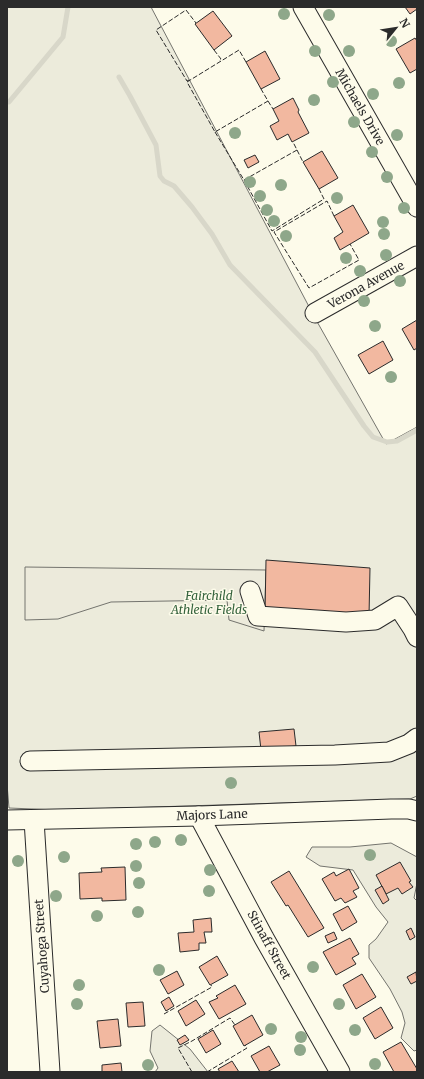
<svg xmlns="http://www.w3.org/2000/svg" width="424" height="1079" viewBox="0 0 424 1079" font-family="Merriweather,serif">
  <style>
    .green { fill: #ecebdb; stroke: #74746e }
    .parking { fill: #eceadb; stroke: #74746e }
    .lines { fill: none; stroke-linecap: round; stroke-linejoin: round }
    .stream { stroke: #d8d7c9; stroke-width: 5 }
    .building { fill: #f2b8a0; stroke: #2b2b2b }
    .minor-casing { stroke: #2b2b2b; stroke-width: 21 }
    .minor { stroke: #fdfbea; stroke-width: 19 }
    .fence { stroke: #2b2b2b; stroke-width: 1; stroke-dasharray: 5 2; stroke-linecap: butt }
    .tree { fill: #8ea78a }
    .labels { text-anchor: middle; stroke-width: 3; stroke-linejoin: round; paint-order: stroke }
    .street-label { font-size: 12px; fill: #2b2b2b; stroke: #fdfbea }
    .park-label { font-size: 12px; font-style: italic; fill: #34623c; stroke: #fdfbea }
  </style>
  <rect width="100%" height="100%" fill="#fdfbea"/>
  <!-- green -->
  <g class="green">
    <polygon points="7,7 151,7 315,318 386,444 417,427 417,796 410,799 57,810 9,808 7,784"/>
    <polygon points="391,843 417,857 417,883 414,898 417,901 417,1050 414,1051 401,1038 405,1023 402,1012 390,989 369,958 369,945 376,939 388,922 376,907 353,870 320,866 306,857 312,847 350,847"/>
    <polygon points="160,1025 190,1049 208,1072 155,1072 158,1068 150,1051 152,1031"/>
  </g>
  <!-- parking -->
  <polygon class="parking" points="25,567 266,570 264,631 229,620 227,600 111,602 58,619 25,620"/>
  <g class="lines">
    <!-- stream -->
    <g class="stream">
      <polyline points="119,77 130,96 156,145 160,176 164,181 174,186 192,207 212,234 230,265 315,352 364,426 373,437 387,442 397,441 417,430"/>
      <polyline points="7,102 9,102 63,37 68,7"/>
    </g>
  </g>
  <!-- building -->
  <g class="building">
    <polygon points="405,7 417,7 417,9 410,14"/>
    <polygon points="213,11 232,36 214,50 195,24"/>
    <polygon points="415,38 417,41 417,69 410,73 396,49"/>
    <polygon points="265,51 280,79 261,89 246,62"/>
    <polygon points="293,98 299,110 298,112 309,133 292,142 288,134 277,140 270,126 279,121 273,109"/>
    <polygon points="322,151 338,178 319,189 303,162"/>
    <polygon points="255,155 259,162 248,168 244,160"/>
    <polygon points="353,205 369,233 340,250 334,238 343,232 334,216"/>
    <polygon points="417,320 417,348 414,350 402,329"/>
    <polygon points="383,341 393,360 369,374 358,355"/>
    <polygon points="266,560 370,568 369,616 265,613"/>
    <polygon points="294,729 296,746 261,750 259,732"/>
    <polygon points="400,862 411,881 409,882 413,887 402,894 398,888 386,894 376,875"/>
    <polygon points="125,867 126,900 102,901 102,898 80,899 79,873 102,872 101,868"/>
    <polygon points="349,869 359,888 353,891 357,897 345,903 341,898 335,901 322,879 334,872 336,876"/>
    <polygon points="289,871 324,928 308,937 288,905 286,906 271,882"/>
    <polygon points="382,886 389,900 383,904 375,890"/>
    <polygon points="348,906 357,922 342,931 333,914"/>
    <polygon points="211,918 212,932 204,932 206,943 199,943 199,950 180,952 178,933 194,932 193,920"/>
    <polygon points="411,928 415,937 410,940 406,931"/>
    <polygon points="334,932 337,939 328,943 325,936"/>
    <polygon points="350,938 359,954 352,958 356,964 336,975 323,952"/>
    <polygon points="217,956 228,975 210,985 199,967"/>
    <polygon points="177,971 184,985 168,994 160,980"/>
    <polygon points="416,972 417,981 411,984 407,977"/>
    <polygon points="362,974 376,997 356,1009 343,985"/>
    <polygon points="235,985 246,1004 219,1019 209,1002 218,998 216,996"/>
    <polygon points="169,997 174,1006 166,1011 161,1002"/>
    <polygon points="196,1000 205,1014 186,1026 178,1011"/>
    <polygon points="143,1002 145,1026 128,1027 126,1003"/>
    <polygon points="381,1007 393,1028 375,1039 363,1018"/>
    <polygon points="252,1015 263,1035 244,1046 233,1026"/>
    <polygon points="118,1019 121,1046 100,1048 97,1021"/>
    <polygon points="213,1030 221,1044 206,1053 198,1039"/>
    <polygon points="185,1035 189,1040 180,1045 177,1040"/>
    <polygon points="401,1042 417,1069 417,1072 394,1072 383,1052"/>
    <polygon points="269,1046 280,1065 267,1072 260,1072 251,1056"/>
    <polygon points="232,1061 239,1072 220,1072 218,1069"/>
    <polygon points="121,1063 122,1072 102,1072 102,1065"/>
  </g>
  <g class="lines">
    <defs>
      <g id="minor">
        <polyline points="303,7 417,207"/>
        <polyline points="315,313 417,256"/>
        <polyline points="250,591 258,616 346,622 375,620 398,606 413,629 417,637"/>
        <polyline points="30,761 335,755 389,752 409,744 417,738"/>
        <polyline points="199,816 264,938 340,1072"/>
        <polyline points="7,820 199,816 391,809 409,809 417,811"/>
        <polyline points="34,820 50,1072"/>
      </g>
    </defs>
    <!-- minor casing -->
    <use href="#minor" class="minor-casing"/>
    <!-- minor -->
    <use href="#minor" class="minor"/>
    <!-- fence -->
    <g class="fence">
      <polyline points="214,50 221,59 219,61"/>
      <polyline points="246,62 239,50 187,82 215,132 268,101 261,89"/>
      <polyline points="189,80 187,81 156,30 186,10 196,23"/>
      <polyline points="268,101 273,109"/>
      <polyline points="215,132 244,180 297,150 293,142"/>
      <polyline points="297,150 303,162"/>
      <polyline points="244,180 272,231 324,199 319,189"/>
      <polyline points="334,216 327,201 274,232 309,288 359,260 350,244"/>
      <polyline points="164,1014 212,987 211,985"/>
      <polyline points="192,1072 178,1048 192,1041 230,1018 235,1025"/>
      <polyline points="207,1072 247,1048 245,1045"/>
    </g>
  </g>
  <!-- trees -->
  <g class="tree">
    <circle cx="284" cy="14" r="6"/>
    <circle cx="329" cy="15" r="6"/>
    <circle cx="391" cy="41" r="6"/>
    <circle cx="315" cy="51" r="6"/>
    <circle cx="349" cy="51" r="6"/>
    <circle cx="333" cy="82" r="6"/>
    <circle cx="399" cy="83" r="6"/>
    <circle cx="373" cy="94" r="6"/>
    <circle cx="314" cy="100" r="6"/>
    <circle cx="354" cy="122" r="6"/>
    <circle cx="235" cy="133" r="6"/>
    <circle cx="397" cy="135" r="6"/>
    <circle cx="372" cy="152" r="6"/>
    <circle cx="387" cy="177" r="6"/>
    <circle cx="250" cy="182" r="6"/>
    <circle cx="281" cy="185" r="6"/>
    <circle cx="260" cy="196" r="6"/>
    <circle cx="337" cy="198" r="6"/>
    <circle cx="404" cy="208" r="6"/>
    <circle cx="267" cy="210" r="6"/>
    <circle cx="274" cy="221" r="6"/>
    <circle cx="383" cy="222" r="6"/>
    <circle cx="384" cy="234" r="6"/>
    <circle cx="286" cy="236" r="6"/>
    <circle cx="386" cy="255" r="6"/>
    <circle cx="346" cy="258" r="6"/>
    <circle cx="360" cy="271" r="6"/>
    <circle cx="400" cy="281" r="6"/>
    <circle cx="364" cy="301" r="6"/>
    <circle cx="375" cy="326" r="6"/>
    <circle cx="391" cy="377" r="6"/>
    <circle cx="231" cy="783" r="6"/>
    <circle cx="181" cy="840" r="6"/>
    <circle cx="155" cy="842" r="6"/>
    <circle cx="136" cy="844" r="6"/>
    <circle cx="370" cy="855" r="6"/>
    <circle cx="64" cy="857" r="6"/>
    <circle cx="18" cy="861" r="6"/>
    <circle cx="136" cy="866" r="6"/>
    <circle cx="210" cy="870" r="6"/>
    <circle cx="139" cy="883" r="6"/>
    <circle cx="209" cy="891" r="6"/>
    <circle cx="56" cy="896" r="6"/>
    <circle cx="138" cy="912" r="6"/>
    <circle cx="97" cy="916" r="6"/>
    <circle cx="313" cy="967" r="6"/>
    <circle cx="159" cy="970" r="6"/>
    <circle cx="79" cy="985" r="6"/>
    <circle cx="77" cy="1004" r="6"/>
    <circle cx="339" cy="1004" r="6"/>
    <circle cx="271" cy="1029" r="6"/>
    <circle cx="355" cy="1030" r="6"/>
    <circle cx="301" cy="1037" r="6"/>
    <circle cx="300" cy="1050" r="6"/>
    <circle cx="375" cy="1064" r="6"/>
    <circle cx="148" cy="1065" r="6"/>
  </g>
  <g class="labels">
    <!-- street labels -->
    <g class="street-label">
      <text transform="translate(360 107) rotate(60)" y="4">Michaels Drive</text>
      <text transform="translate(366 285) rotate(-29)" y="4">Verona Avenue</text>
      <text transform="translate(212 815) rotate(-2)" y="4">Majors Lane</text>
      <text transform="translate(269 945) rotate(61)" y="4">Stinaff Street</text>
      <text transform="translate(42 946) rotate(-94)" y="4">Cuyahoga Street</text>
    </g>
    <!-- park labels -->
    <g class="park-label">
      <text x="209" y="600">Fairchild<tspan x="209" dy="14">Athletic Fields</tspan></text>
    </g>
  </g>
  <!-- border -->
  <rect width="424" height="1079" fill="none" stroke="#2b2b2b" stroke-width="16"/>
  <!-- north arrow -->
  <g transform="translate(396 28) rotate(60)" stroke="#fdfbea" stroke-width="3" paint-order="stroke">
  <path d="M0-3L7 15L0 10L-7 15Z" fill="#2b2b2b"/>
  <text y="-6" font-size="11" font-weight="bold" text-anchor="middle" fill="#2b2b2b">N</text>
  </g>
</svg>
